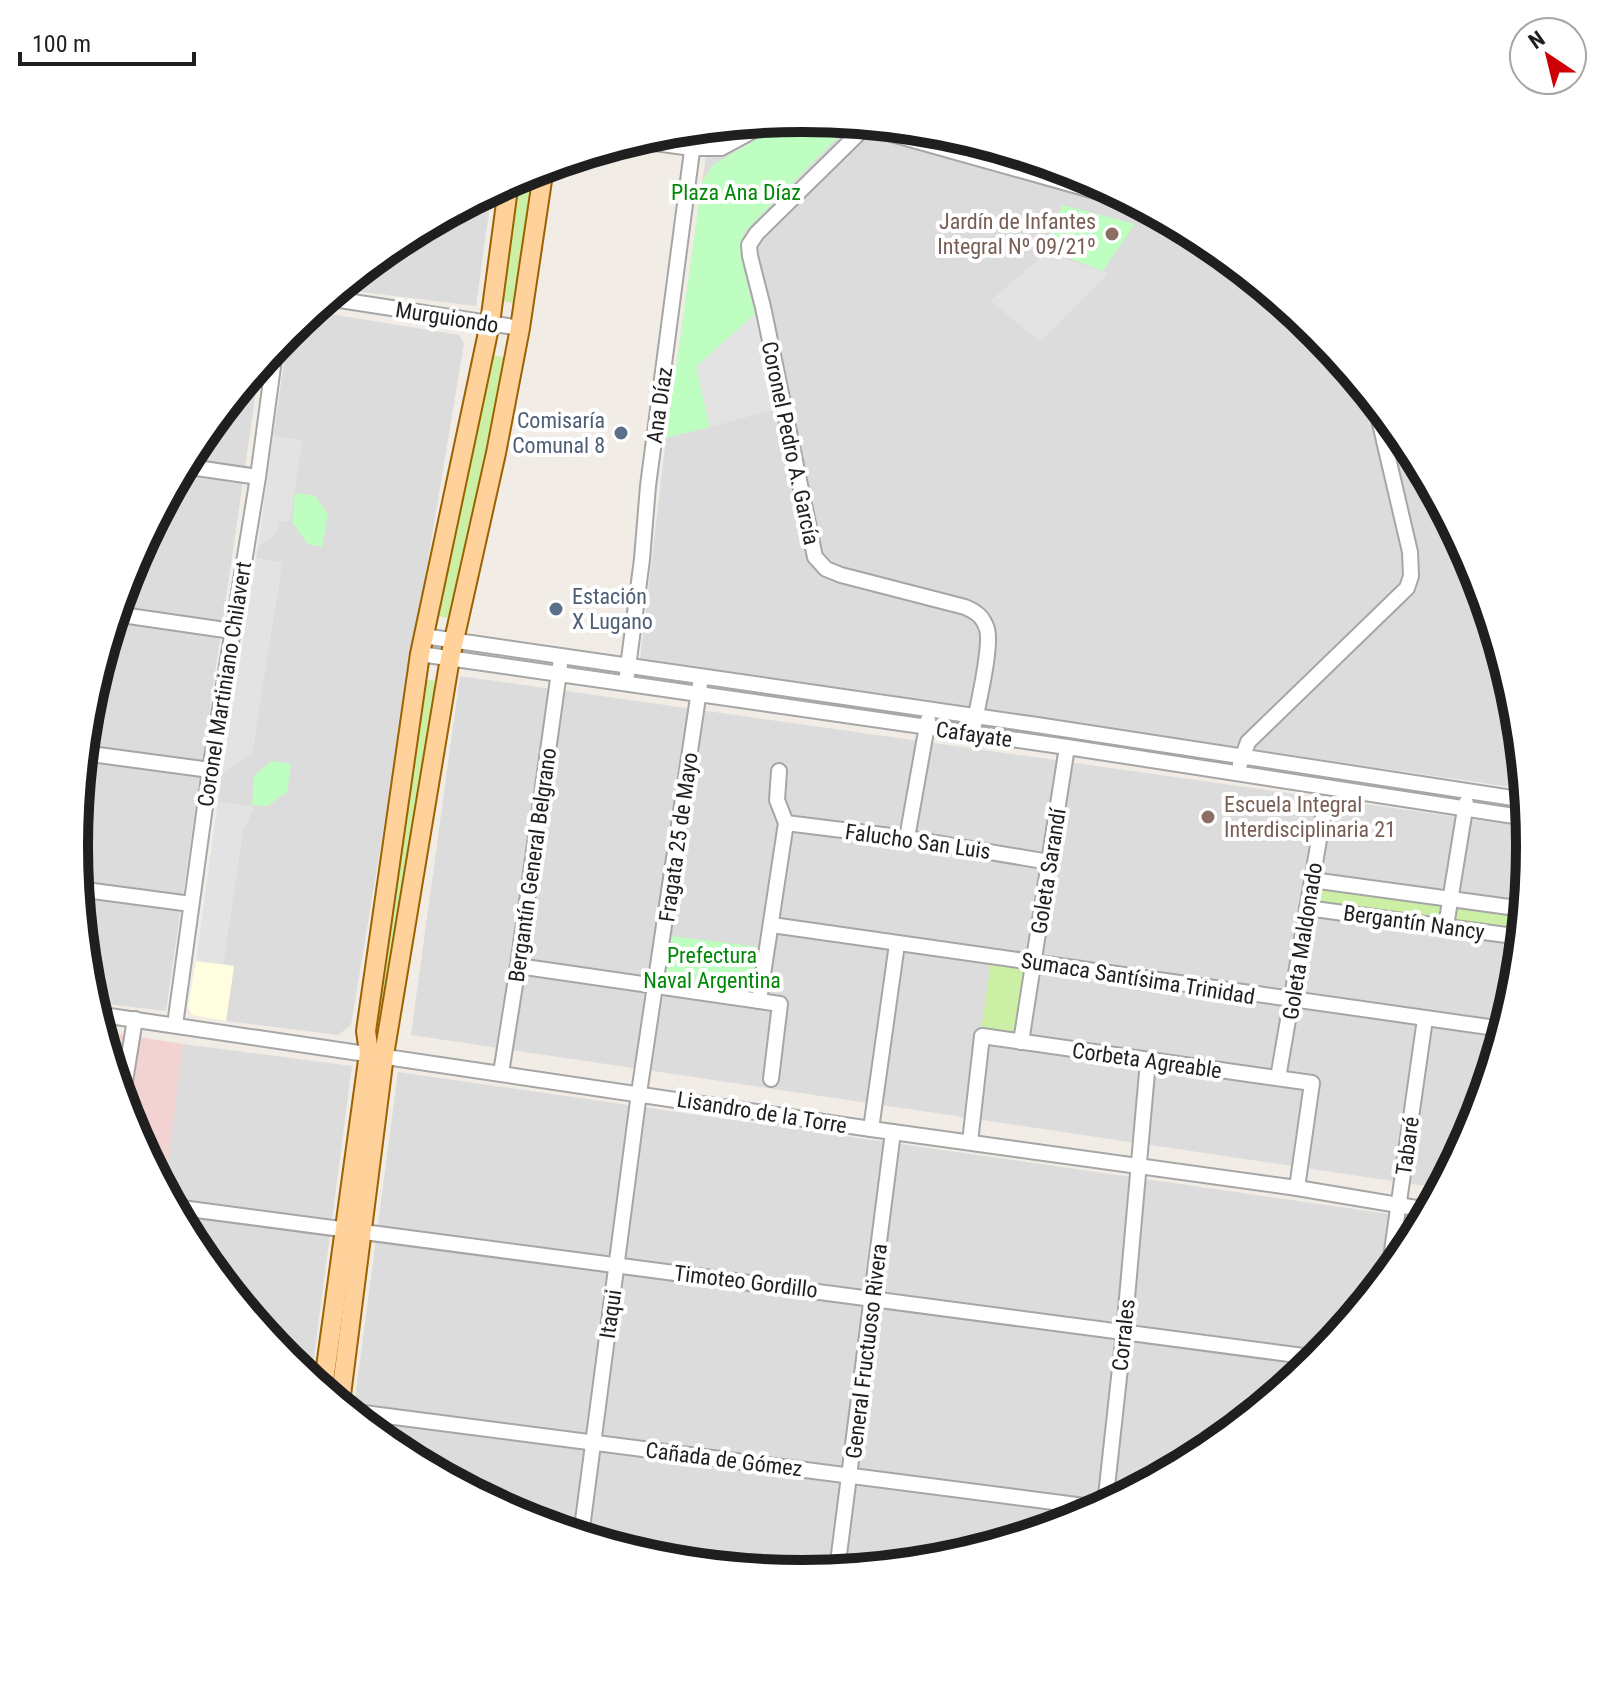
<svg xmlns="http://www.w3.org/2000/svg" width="1604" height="1691" viewBox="0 0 1604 1691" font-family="'Roboto Condensed',sans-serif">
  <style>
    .residential { fill: #dddcdc }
    .commercial { fill: #f3d3d2 }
    .education { fill: #fffedf }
    .grass { fill: #ccefa6 }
    .park { fill: #befec1 }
    .parking { fill: #e3e3e3 }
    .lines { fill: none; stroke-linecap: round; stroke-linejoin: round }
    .minor-casing { stroke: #a6a6a6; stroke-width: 18 }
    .major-casing { stroke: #9a6200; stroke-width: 22 }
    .minor { stroke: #fff; stroke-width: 14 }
    .major { stroke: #ffd19b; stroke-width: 18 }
    .education-dot { fill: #8d6e63; stroke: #fff; stroke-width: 3 }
    .service-dot { fill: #5c6f8a; stroke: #fff; stroke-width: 3 }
    .labels { text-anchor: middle; stroke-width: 8; stroke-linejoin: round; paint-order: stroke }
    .park-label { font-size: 22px; fill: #028809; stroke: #fff }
    .education-label { font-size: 22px; fill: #785e54; stroke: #fff; text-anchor: end }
    .street-label { font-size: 22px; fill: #1f1f1f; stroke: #fff }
    .service-label { font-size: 22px; fill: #4e5e75; stroke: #fff; text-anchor: end }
    .rim { fill: none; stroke: #1f1f1f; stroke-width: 10 }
  </style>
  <rect width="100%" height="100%" fill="#f1ece5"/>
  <!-- residential -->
  <g class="residential">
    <polygon points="802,118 944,132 1081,173 1207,240 1317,331 1408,441 1475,567 1516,704 1524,789 640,660 666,438 710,127"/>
    <polygon points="492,190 476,306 338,289 398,240"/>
    <polygon points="311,311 459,335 464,343 351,1025 338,1035 226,1021 234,967 223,964 243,830 254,807 218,802 222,774 252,753 282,563 256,558 258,547 276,533 279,520 289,521 302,441 273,436 289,330"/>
    <polygon points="260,364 166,1011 92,1002 88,987 74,845 88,703 130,566 197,441"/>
    <polygon points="460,676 1528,827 1530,846 1516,988 1474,1125 1440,1188 411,1035"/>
    <polygon points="183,1044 352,1066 311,1380 287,1360 196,1250 160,1182"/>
    <polygon points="398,1072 1424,1219 1407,1250 1316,1361 1206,1451 1080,1518 944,1560 802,1573 660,1559 523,1518 397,1451 353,1414"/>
  </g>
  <!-- commercial -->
  <polygon class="commercial" points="101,1031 183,1044 164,1190 129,1124"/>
  <!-- education -->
  <polygon class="education" points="196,961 234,966 226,1021 192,1015 188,1008"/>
  <!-- grass -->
  <g class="grass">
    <polygon points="532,170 515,303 500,301 517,176"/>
    <polygon points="489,354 506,358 448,618 433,615"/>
    <polygon points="421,679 437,681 383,1032 372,1031"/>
    <polygon points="1322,888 1439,903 1441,912 1433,918 1320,904 1316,896"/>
    <polygon points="1457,907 1523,916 1521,932 1457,920 1453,917 1453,909"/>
    <polygon points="991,961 1026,965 1016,1034 981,1031"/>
  </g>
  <!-- park -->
  <g class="park">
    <path d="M800 118 844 131 744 232C736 257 749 288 755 314L696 367 710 427 666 438 702 182 713 165 788 120Z"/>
    <polygon points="1062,205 1135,224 1103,271 1047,250"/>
    <polygon points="295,493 315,496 328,514 322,547 308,544 292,522"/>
    <polygon points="271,761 291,764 287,792 267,806 252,805 254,776"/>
    <polygon points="663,935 768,948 759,1001 656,987"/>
  </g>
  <!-- parking -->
  <g class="parking">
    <polygon points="1046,253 1108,273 1041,342 990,301"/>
    <polygon points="755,314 777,409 710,427 696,367"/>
    <polygon points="273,436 302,440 290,521 279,520 276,533 258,547"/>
    <polygon points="256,558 282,562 252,753 222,774"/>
    <polygon points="218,802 254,807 243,830 223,964 196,961"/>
  </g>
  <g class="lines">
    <defs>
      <g id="minor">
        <polyline points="849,122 1138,203"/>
        <path d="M865 127 757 233 749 245 750 256 763 307 815 557 826 569 841 575 965 607C977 612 983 617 987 629 992 647 978 704 974 725"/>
        <polyline points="632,140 692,148 721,148 773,120"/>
        <polyline points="327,298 520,328"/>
        <polyline points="183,466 258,477"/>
        <polyline points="115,614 232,631"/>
        <polyline points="423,636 1037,725 1526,800"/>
        <polyline points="420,654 1067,747 1527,818"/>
        <polyline points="627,675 642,559 648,486 695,128"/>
        <polyline points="83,753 210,770"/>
        <polyline points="1240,764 1248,742 1407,588 1411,576 1410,552 1375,402"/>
        <polyline points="786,823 907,838 1049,862"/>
        <polyline points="907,838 928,720"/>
        <polyline points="1312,880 1524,909"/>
        <polyline points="78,889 191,904"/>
        <polyline points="1307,908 1521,937"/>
        <polyline points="772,925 1503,1029"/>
        <polyline points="1446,926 1466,803"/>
        <polyline points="518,966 780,1004 771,1079"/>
        <polyline points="759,1001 786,823 777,800 779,771"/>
        <polyline points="96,1014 871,1129 1297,1188 1428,1210"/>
        <polyline points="175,1025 210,770 258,477 276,344"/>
        <polyline points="1021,1042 1067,747"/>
        <polyline points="501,1073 518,966 560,665"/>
        <polyline points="1278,1078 1325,805"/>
        <polyline points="122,1100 135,1019"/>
        <polyline points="871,1129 897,944"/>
        <polyline points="970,1142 982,1036 1269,1077 1312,1083 1297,1188"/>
        <polyline points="174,1207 1319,1358"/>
        <polyline points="1389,1272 1425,1019"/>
        <polyline points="348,1411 1100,1508"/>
        <polyline points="1105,1505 1124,1332 1148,1061"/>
        <polyline points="581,1536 639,1093 700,684"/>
        <polyline points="837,1570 893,1132"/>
      </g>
      <g id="major">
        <polyline points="323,1389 369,1053 366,1031 420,654 490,323 509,181"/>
        <polyline points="340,1403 384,1055 450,658 496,453 520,328 544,167"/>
      </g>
    </defs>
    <!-- minor casing -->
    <use href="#minor" class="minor-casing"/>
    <!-- major casing -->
    <use href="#major" class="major-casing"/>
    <!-- minor -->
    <use href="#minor" class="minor"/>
    <!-- major -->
    <use href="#major" class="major"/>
  </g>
  <!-- markers -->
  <g class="education-dot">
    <circle cx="1112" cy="234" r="8"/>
    <circle cx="1208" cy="817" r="8"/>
  </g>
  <g class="service-dot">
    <circle cx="621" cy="433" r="8"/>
    <circle cx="556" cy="609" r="8"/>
  </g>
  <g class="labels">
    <!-- park labels -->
    <g class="park-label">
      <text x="736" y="200">Plaza Ana Díaz</text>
      <text x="712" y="963">Prefectura<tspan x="712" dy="25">Naval Argentina</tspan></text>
    </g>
    <!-- education labels -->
    <g class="education-label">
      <text x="1096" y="229">Jardín de Infantes<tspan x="1096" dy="25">Integral Nº 09/21º</tspan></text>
      <text x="1224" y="812" text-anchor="start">Escuela Integral<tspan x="1224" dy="25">Interdisciplinaria 21</tspan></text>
    </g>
    <!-- street labels -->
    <g class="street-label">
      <text transform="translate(447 317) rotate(9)" y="8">Murguiondo</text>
      <text transform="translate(659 405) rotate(-82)" y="8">Ana Díaz</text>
      <text transform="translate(791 443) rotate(78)" y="8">Coronel Pedro A. García</text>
      <text transform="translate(224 684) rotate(-81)" y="8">Coronel Martiniano Chilavert</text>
      <text transform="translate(974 734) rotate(8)" y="8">Cafayate</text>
      <text transform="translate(678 837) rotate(-82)" y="8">Fragata 25 de Mayo</text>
      <text transform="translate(918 841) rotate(8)" y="8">Falucho San Luis</text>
      <text transform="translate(532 865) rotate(-82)" y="8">Bergantín General Belgrano</text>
      <text transform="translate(1048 871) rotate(-81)" y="8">Goleta Sarandí</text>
      <text transform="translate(1414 922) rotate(8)" y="8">Bergantín Nancy</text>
      <text transform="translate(1302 941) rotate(-81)" y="8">Goleta Maldonado</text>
      <text transform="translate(1138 978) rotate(9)" y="8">Sumaca Santísima Trinidad</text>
      <text transform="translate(1147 1060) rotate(8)" y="8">Corbeta Agreable</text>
      <text transform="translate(762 1112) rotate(9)" y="8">Lisandro de la Torre</text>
      <text transform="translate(1407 1146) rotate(-82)" y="8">Tabaré</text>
      <text transform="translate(746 1281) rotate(7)" y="8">Timoteo Gordillo</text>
      <text transform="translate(610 1314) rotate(-82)" y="8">Itaqui</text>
      <text transform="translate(1123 1335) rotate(-84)" y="8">Corrales</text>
      <text transform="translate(866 1351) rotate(-83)" y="8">General Fructuoso Rivera</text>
      <text transform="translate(724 1459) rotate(7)" y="8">Cañada de Gómez</text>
    </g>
    <!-- service labels -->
    <g class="service-label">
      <text x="605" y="428">Comisaría<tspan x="605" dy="25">Comunal 8</tspan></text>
      <text x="572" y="604" text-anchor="start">Estación<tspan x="572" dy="25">X Lugano</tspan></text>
    </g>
  </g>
  <!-- crop -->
  <path d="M0 0H1604V1691H0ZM88 846a714 714 0 1 1 1428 0a714 714 0 1 1-1428 0Z" fill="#fff" fill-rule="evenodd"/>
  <path class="rim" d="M88 846a714 714 0 1 1 1428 0a714 714 0 1 1-1428 0Z"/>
  <!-- north arrow -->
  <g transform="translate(1548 56) rotate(325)"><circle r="38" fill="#ffffff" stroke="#a5a5a5" stroke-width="2"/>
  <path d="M0-6L14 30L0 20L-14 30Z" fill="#ce0006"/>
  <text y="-12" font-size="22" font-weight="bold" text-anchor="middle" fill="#1f1f1f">N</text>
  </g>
  <!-- scale -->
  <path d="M20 52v12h174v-12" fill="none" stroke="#1f1f1f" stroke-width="4"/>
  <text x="32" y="52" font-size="24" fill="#1f1f1f" stroke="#ffffff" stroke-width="6" paint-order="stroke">100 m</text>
</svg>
